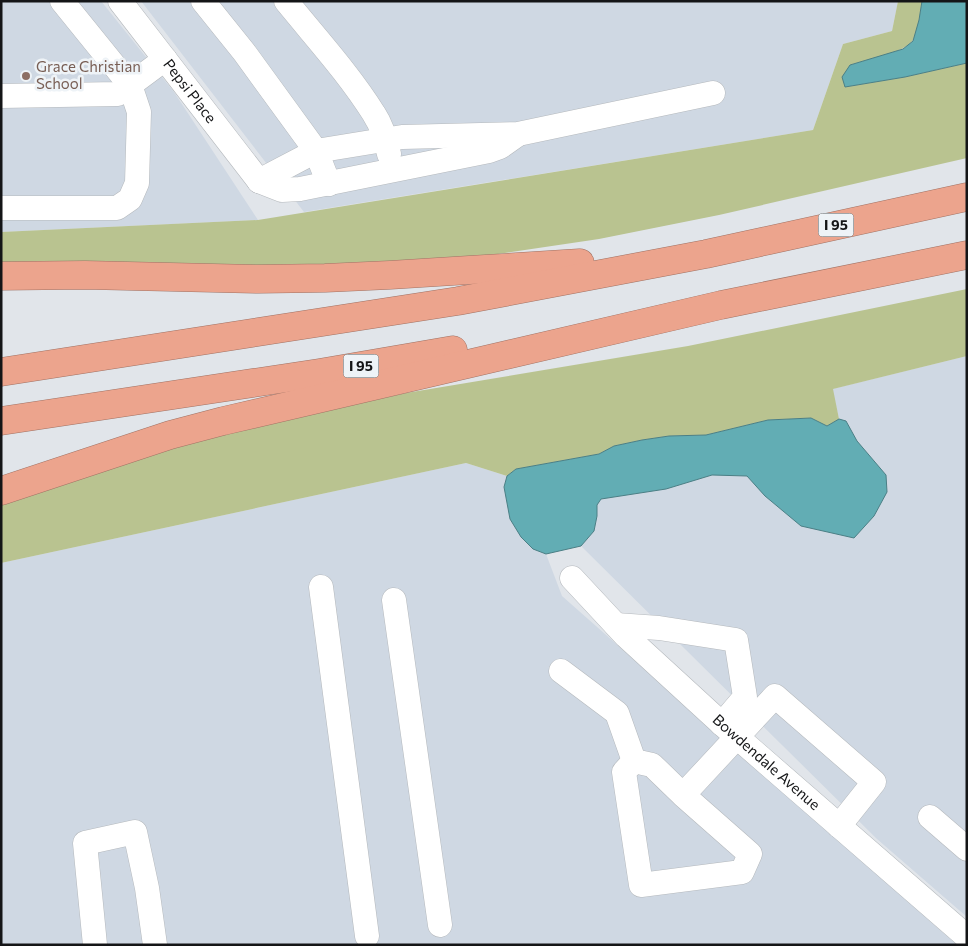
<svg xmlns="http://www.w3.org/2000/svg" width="968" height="946" viewBox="0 0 968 946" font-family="Commissioner,sans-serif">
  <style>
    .built { fill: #cfd8e3 }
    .green { fill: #b9c390 }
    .water { fill: #62adb4; stroke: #4b7f85 }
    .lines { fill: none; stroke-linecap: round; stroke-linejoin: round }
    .minor-casing { stroke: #b5b9bd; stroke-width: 25 }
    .highway-casing { stroke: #a07264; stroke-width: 29 }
    .minor { stroke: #fff; stroke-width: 24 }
    .highway { stroke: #eca48d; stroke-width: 28 }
    .education-dot { fill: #8d6e63; stroke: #eef3f7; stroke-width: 2 }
    .labels { text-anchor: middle; stroke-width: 5; stroke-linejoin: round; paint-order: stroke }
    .shield { fill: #eef3f7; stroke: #55585a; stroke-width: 1 }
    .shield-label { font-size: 14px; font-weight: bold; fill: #141517 }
    .education-label { font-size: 15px; fill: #785e54; stroke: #eef3f7; text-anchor: start }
    .street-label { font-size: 15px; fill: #141517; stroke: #eef3f7 }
  </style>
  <rect width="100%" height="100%" fill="#e1e5ea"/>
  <!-- built -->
  <g class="built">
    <polygon points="1,1 101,1 174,92 258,220 1,232"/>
    <polygon points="141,1 898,1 892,31 843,44 813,130 304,212"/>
    <polygon points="967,356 967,917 877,839 581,546 594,531 597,516 597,505 601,499 666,489 712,475 747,476 765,496 801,526 886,475 857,441 846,421 839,419 832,389"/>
    <polygon points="466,463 507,476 504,487 521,537 533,549 546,554 562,596 957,945 1,945 1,563"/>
  </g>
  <!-- green -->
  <g class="green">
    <path d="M898 1H922C920 13 919 30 913 40 905 53 865 60 850 65L845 87 905 77 967 63V158L719 215 599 239 477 257 387 265 1 267V232L258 220 813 130 843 44 892 31Z"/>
    <polygon points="967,289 967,356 833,389 839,419 827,426 811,418 768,420 706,435 669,436 642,440 614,446 599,454 516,469 507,476 466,463 1,563 1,502 162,449 345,406 406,393 688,346"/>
  </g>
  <!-- water -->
  <g class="water">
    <polygon points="922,1 967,1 967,63 905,77 845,87 842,77 850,65 903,49 913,41 919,20"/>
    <polygon points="811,418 827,426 839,419 846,421 857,441 886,475 887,492 874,516 854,538 801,526 765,496 747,476 712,475 666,489 601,499 597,505 597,516 594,531 581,546 546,554 533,549 521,537 510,519 504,487 507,476 516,469 599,454 614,446 642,440 669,436 706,435 768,420"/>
  </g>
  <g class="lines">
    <defs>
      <g id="minor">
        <path id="s1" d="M120 1 259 181"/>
        <polyline points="203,1 244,52 316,151 329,184"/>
        <path d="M286 1C316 38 349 74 374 114 382 126 386 140 389 154"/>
        <polyline points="1,96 118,94 165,59"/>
        <polyline points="259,181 316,151 402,137 518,134 713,93"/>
        <polyline points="259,181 282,190 300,189 489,151 500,147 517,135"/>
        <polyline points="1,208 117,208 130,199 137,183 139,112 130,85 62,1"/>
        <path id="s2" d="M572 578 626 636 722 724 967 937"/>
        <polyline points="321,587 367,936"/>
        <polyline points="394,600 440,925"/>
        <polyline points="616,625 659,628 736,640 745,697 722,724"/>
        <polyline points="561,671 617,713 634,761"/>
        <polyline points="683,795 750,854 742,872 641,885 624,772 634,761 652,765 683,795 775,696 874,782 839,826"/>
        <polyline points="930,817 967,849"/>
        <polyline points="95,945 85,843 135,832 147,888 155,945"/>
      </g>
      <g id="highway">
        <polyline points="1,276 85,275 258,279 325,278 390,275 580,263"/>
        <polyline points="1,372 458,301 706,254 967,197"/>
        <polyline points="1,421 319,373 453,350"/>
        <polyline points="1,491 170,435 223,421 721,305 967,255"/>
      </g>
    </defs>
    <!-- minor casing -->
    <use href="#minor" class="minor-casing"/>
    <!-- highway casing -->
    <use href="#highway" class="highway-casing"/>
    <!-- minor -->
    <use href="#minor" class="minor"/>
    <!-- highway -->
    <use href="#highway" class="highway"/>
  </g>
  <!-- markers -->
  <circle class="education-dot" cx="26" cy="76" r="5"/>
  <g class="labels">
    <!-- shield labels -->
    <g class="shield">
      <rect x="818.5" y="213.5" width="35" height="23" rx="4"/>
      <rect x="343.5" y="354.5" width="35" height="23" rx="4"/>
    </g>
    <g class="shield-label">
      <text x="836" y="230">I 95</text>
      <text x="361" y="371">I 95</text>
    </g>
    <!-- education labels -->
    <g class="education-label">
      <text x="36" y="72">Grace Christian<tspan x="36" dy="17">School</tspan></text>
    </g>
    <!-- street labels -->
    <g class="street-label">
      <text dy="5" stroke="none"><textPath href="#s1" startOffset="114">Pepsi Place</textPath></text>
      <text dy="5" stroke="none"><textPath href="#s2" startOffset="268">Bowdendale Avenue</textPath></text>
    </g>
  </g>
  <!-- border -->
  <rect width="968" height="946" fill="none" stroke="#141517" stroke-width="5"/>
</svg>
